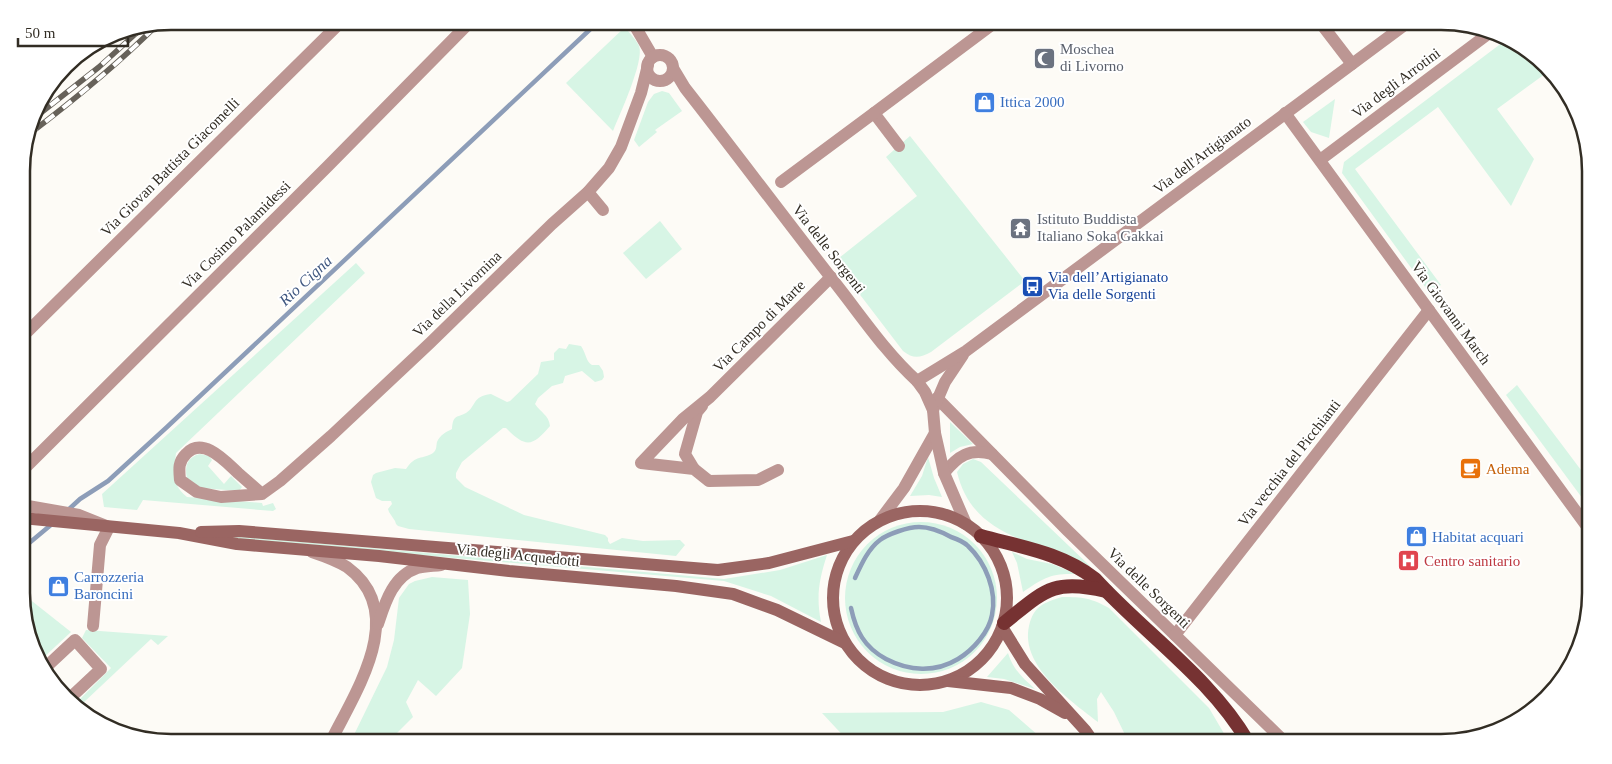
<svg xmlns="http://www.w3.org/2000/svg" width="1612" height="764" viewBox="0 0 1612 764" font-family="'Times New Roman',serif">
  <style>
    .green { fill: #d7f5e5 }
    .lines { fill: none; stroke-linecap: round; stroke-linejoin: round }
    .stream { stroke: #8d9db8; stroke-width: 4.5 }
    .minor { stroke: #bc9693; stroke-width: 12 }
    .tertiary { stroke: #bc9693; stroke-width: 12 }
    .secondary { stroke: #9a6562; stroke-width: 12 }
    .trunk { stroke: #763232; stroke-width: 14 }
    .rail-casing { stroke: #67625a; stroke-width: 5.5 }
    .rail { stroke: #fff; stroke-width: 4; stroke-dasharray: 11; stroke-linecap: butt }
    .labels { text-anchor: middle; stroke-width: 4; stroke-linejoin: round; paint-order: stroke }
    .worship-label { font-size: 15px; fill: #5b616d; stroke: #fff; text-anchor: start }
    .street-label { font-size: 15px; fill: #322d24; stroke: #fff }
    .shop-label { font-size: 15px; fill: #366cbe; stroke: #fff; text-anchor: start }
    .transit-label { font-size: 15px; fill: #164399; stroke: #fff; text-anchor: start }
    .food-label { font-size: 15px; fill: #c56008; stroke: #fff; text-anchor: start }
    .health-label { font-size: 15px; fill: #be3a42; stroke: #fff; text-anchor: start }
    .water-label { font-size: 16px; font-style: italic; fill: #405880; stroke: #fff }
    .rim { fill: none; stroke: #322d24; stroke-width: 2.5 }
  </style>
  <rect width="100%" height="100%" fill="#fdfbf6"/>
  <!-- green -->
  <g class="green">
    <path d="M625 27C629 33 636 39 639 46 645 60 619 116 613 131L566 83Z"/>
    <polygon points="1507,39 1549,71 1497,109 1534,159 1511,206 1438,107 1355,169 1441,285 1428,291 1342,173 1344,162"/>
    <polygon points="662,91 669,93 682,111 655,130 657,132 639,147 634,140 648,102 654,94"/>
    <polygon points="1335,99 1329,138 1311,132 1303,122"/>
    <path d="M910 136 1025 281 931 352C920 358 913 359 903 351L848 279 851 274 839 258 917 196 886 157Z"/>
    <polygon points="660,221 682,249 646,279 623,253"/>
    <path d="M356 263 365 273 176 453C174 472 171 484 187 497L262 503 263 506 273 503 276 509 273 511 143 500 137 510 104 507 102 494Z"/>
    <path d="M569 344 581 346C586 353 586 362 592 365H599L603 371 604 377 602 380 595 382 582 371 565 376 563 383 552 386 538 398 535 404C540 412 549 415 550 426 533 446 526 449 506 428H503L462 462 456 473V478L465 487 524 515 605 535 608 538V541L610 544 622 538 643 541 680 540 685 545 676 556 409 529 398 526 396 524 395 521 389 512 388 509 392 504 391 501H382L376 498 371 482 373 475 376 473 395 468 406 469C416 454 422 460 433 453 437 450 436 446 437 442 440 435 446 432 452 429 453 414 457 418 466 413 476 407 472 396 491 394L507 402 510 401 538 374 541 362 554 360V353L559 348 566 349Z"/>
    <polygon points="1517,385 1590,482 1591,510 1506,395"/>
    <polygon points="950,422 973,444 960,447 950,453"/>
    <path d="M200 454 209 456 212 460 208 466 224 484 231 476 242 487 239 491 201 488 187 478C184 465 188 457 200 454Z"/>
    <polygon points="928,457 934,478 942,497 929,495 910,496 922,476"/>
    <path d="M973 459 981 462 1091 567C1039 540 973 540 957 472L963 464Z"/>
    <circle cx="921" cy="598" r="76"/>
    <path d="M234 536 724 579 780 570 827 555C819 580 816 596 821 622L771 596 724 581 233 539Z"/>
    <path d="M1012 552 1027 559 1052 564 1076 574C1051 573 1043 578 1023 592L1017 563Z"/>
    <polygon points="432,577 468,580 470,614 462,668 436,696 418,680 406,702 413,717 387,743 350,743 387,667 394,640 399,598 409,584 415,581"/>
    <polygon points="23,594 71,632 42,659 23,613"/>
    <path d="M1062 597C1083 597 1091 598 1109 608L1209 708 1229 742 1129 743 1114 712 1101 692 1097 699 1098 722C1070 700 1020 666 1029 626 1034 605 1044 603 1062 597Z"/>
    <polygon points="86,630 168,636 158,645 151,639 83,703 91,711 89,713 76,703 111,668 82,638"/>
    <path d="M1008 653C1013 670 1023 678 1035 689L1004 679 987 677Z"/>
    <polygon points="981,702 1009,710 1047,743 850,743 822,713 943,712"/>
  </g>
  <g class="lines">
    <!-- stream -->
    <g class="stream">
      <polyline points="67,511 80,499 108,481 167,427 599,21"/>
      <polyline points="22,549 52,524"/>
      <path d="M851 608C856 631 864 647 886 659 909 671 935 673 958 659 973 650 989 632 992 615 997 591 986 563 968 546 964 542 957 539 951 537 942 532 930 527 919 527 908 527 888 534 880 540 868 549 861 565 855 578"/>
    </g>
    <!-- minor -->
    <g class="minor">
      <polyline points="632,21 653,57"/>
      <polyline points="1319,21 1352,64"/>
      <circle cx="660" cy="68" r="13"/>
      <path d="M673 68 685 88C736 153 785 219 836 284 862 317 886 353 917 381"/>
      <polyline points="1285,113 1591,532"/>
      <polyline points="899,146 874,113 997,21"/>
      <polyline points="1320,160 1492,31"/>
      <polyline points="781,182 874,113"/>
      <polyline points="588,192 603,210"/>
      <polyline points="22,337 342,21"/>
      <polyline points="937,398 1067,530 1285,742"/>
      <polyline points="694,469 685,454 697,412 702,406"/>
      <polyline points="778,470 758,480 709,481 694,469 641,463 683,419 710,397 831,277"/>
      <polyline points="22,471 328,166 471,21"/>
      <path d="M944 473C958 456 969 448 992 454"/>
      <path d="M262 494C254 487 246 480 238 473 225 461 203 436 186 454 178 462 179 469 180 480L197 492 221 497 262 494 280 481 331 436 430 343 552 224 588 192 609 168 621 147 641 93 648 65"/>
      <polyline points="22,505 79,515 109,527 100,545 93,626"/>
      <polyline points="1175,635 1429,310"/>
      <polyline points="45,668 75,640 101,669 70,698"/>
    </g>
    <!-- tertiary -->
    <g class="tertiary">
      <polyline points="933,410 945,382 963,355"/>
      <polyline points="880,520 904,488 935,433"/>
      <polyline points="966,524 944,473 935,433 933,410 925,392 917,381 966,351 1410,21"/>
      <path d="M312 552C324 556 336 560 347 567 410 613 355 692 330 743"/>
      <path d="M378 624C385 603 393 576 417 568 424 566 433 566 441 565"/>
    </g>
    <!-- secondary -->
    <g class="secondary">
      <circle cx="920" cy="598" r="87"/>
      <polyline points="22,518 179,533 237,544 379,556 509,571 676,586 733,594 777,610 845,643"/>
      <polyline points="201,532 239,531 718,570 769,563 853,541"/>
      <polyline points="1002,627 1025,664 1085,730 1094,743"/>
      <polyline points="948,681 1011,688 1040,699 1065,713"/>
    </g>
    <!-- trunk -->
    <g class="trunk">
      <path d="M981 536C1021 547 1062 553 1095 579 1144 633 1211 678 1248 742"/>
      <path d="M1004 623C1044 591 1053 578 1106 591"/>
    </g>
    <defs>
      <g id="rail">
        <polyline points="33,119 99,67 143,27"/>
        <path d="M28 135C74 100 118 64 158 24"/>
      </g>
    </defs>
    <!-- rail casing -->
    <use href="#rail" class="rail-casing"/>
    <!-- rail -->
    <use href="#rail" class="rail"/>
  </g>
  <!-- icons -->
  <defs>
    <symbol id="mosque-square" viewBox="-11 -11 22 22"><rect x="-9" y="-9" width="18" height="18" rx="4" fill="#6b7280" stroke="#fff"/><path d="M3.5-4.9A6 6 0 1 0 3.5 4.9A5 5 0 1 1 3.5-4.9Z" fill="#fff"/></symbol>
    <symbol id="shop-square" viewBox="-11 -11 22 22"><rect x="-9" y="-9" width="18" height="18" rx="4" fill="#3f7fe0" stroke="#fff"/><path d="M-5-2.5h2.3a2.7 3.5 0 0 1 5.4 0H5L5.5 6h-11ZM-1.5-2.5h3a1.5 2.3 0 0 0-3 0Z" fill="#fff"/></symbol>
    <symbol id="temple-square" viewBox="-11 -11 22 22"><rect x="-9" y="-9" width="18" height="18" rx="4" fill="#6b7280" stroke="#fff"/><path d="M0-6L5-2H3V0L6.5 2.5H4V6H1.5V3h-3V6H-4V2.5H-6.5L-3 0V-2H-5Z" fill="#fff"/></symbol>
    <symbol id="bus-square" viewBox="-11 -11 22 22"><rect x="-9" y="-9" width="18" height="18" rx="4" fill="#1a4fb4" stroke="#fff"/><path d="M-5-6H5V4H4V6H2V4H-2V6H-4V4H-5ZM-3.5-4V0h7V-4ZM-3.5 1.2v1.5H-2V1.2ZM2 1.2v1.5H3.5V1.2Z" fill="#fff"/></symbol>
    <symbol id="cafe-square" viewBox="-11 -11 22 22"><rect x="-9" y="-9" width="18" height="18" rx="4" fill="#e8710a" stroke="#fff"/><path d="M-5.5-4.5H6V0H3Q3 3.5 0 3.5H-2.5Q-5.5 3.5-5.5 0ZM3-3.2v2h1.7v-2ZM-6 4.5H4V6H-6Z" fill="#fff"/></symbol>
    <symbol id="hospital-square" viewBox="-11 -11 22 22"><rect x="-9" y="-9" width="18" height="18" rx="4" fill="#e0444e" stroke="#fff"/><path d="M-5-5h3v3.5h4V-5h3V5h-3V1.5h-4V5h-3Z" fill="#fff"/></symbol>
  </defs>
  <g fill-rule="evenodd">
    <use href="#mosque-square" x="1032" y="46" width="25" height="25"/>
    <use href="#shop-square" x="972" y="90" width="25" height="25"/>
    <use href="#temple-square" x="1008" y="216" width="25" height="25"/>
    <use href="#bus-square" x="1020" y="274" width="25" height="25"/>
    <use href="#cafe-square" x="1458" y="456" width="25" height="25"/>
    <use href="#shop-square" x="1404" y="524" width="25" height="25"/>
    <use href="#hospital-square" x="1396" y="548" width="25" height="25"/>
    <use href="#shop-square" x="46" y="574" width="25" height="25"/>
  </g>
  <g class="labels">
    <!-- worship labels -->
    <g class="worship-label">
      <text x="1060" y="54">Moschea<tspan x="1060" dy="17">di Livorno</tspan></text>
      <text x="1037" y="224">Istituto Buddista<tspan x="1037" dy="17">Italiano Soka Gakkai</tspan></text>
    </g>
    <!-- street labels -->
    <g class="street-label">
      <text transform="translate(1396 83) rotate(-37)" y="5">Via degli Arrotini</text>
      <text transform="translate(1202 155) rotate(-37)" y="5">Via dell'Artigianato</text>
      <text transform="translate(170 167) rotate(-45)" y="5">Via Giovan Battista Giacomelli</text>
      <text transform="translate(236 235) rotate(-45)" y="5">Via Cosimo Palamidessi</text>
      <text transform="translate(829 249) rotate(52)" y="5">Via delle Sorgenti</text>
      <text transform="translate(457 294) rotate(-44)" y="5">Via della Livornina</text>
      <text transform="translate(1451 313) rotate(54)" y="5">Via Giovanni March</text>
      <text transform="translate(759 326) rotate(-45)" y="5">Via Campo di Marte</text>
      <text transform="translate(1289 463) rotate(-52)" y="5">Via vecchia del Picchianti</text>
      <text transform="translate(518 555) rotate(6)" y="5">Via degli Acquedotti</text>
      <text transform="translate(1149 588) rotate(44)" y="5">Via delle Sorgenti</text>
    </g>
    <!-- shop labels -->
    <g class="shop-label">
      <text x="1000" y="107">Ittica 2000</text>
      <text x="1432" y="542">Habitat acquari</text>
      <text x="74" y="582">Carrozzeria<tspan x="74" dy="17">Baroncini</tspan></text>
    </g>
    <!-- transit labels -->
    <g class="transit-label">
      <text x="1048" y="282">Via dell’Artigianato<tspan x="1048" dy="17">Via delle Sorgenti</tspan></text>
    </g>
    <!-- food labels -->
    <g class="food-label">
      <text x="1486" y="474">Adema</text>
    </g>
    <!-- health labels -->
    <g class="health-label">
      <text x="1424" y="566">Centro sanitario</text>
    </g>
    <!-- water labels -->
    <g class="water-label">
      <text transform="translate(305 280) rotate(-43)" y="6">Rio Cigna</text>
    </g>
  </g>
  <!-- crop -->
  <path d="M0 0H1612V764H0ZM171 30H1441A141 141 0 0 1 1582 171V593A141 141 0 0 1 1441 734H171A141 141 0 0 1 30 593V171A141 141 0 0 1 171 30Z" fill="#fff" fill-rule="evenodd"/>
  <path class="rim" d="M171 30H1441A141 141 0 0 1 1582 171V593A141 141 0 0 1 1441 734H171A141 141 0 0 1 30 593V171A141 141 0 0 1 171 30Z"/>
  <!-- scale -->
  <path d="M18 38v8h110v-8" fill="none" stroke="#322d24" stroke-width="2.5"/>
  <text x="25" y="38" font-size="15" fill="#322d24" stroke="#ffffff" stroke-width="4" paint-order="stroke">50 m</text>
</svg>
